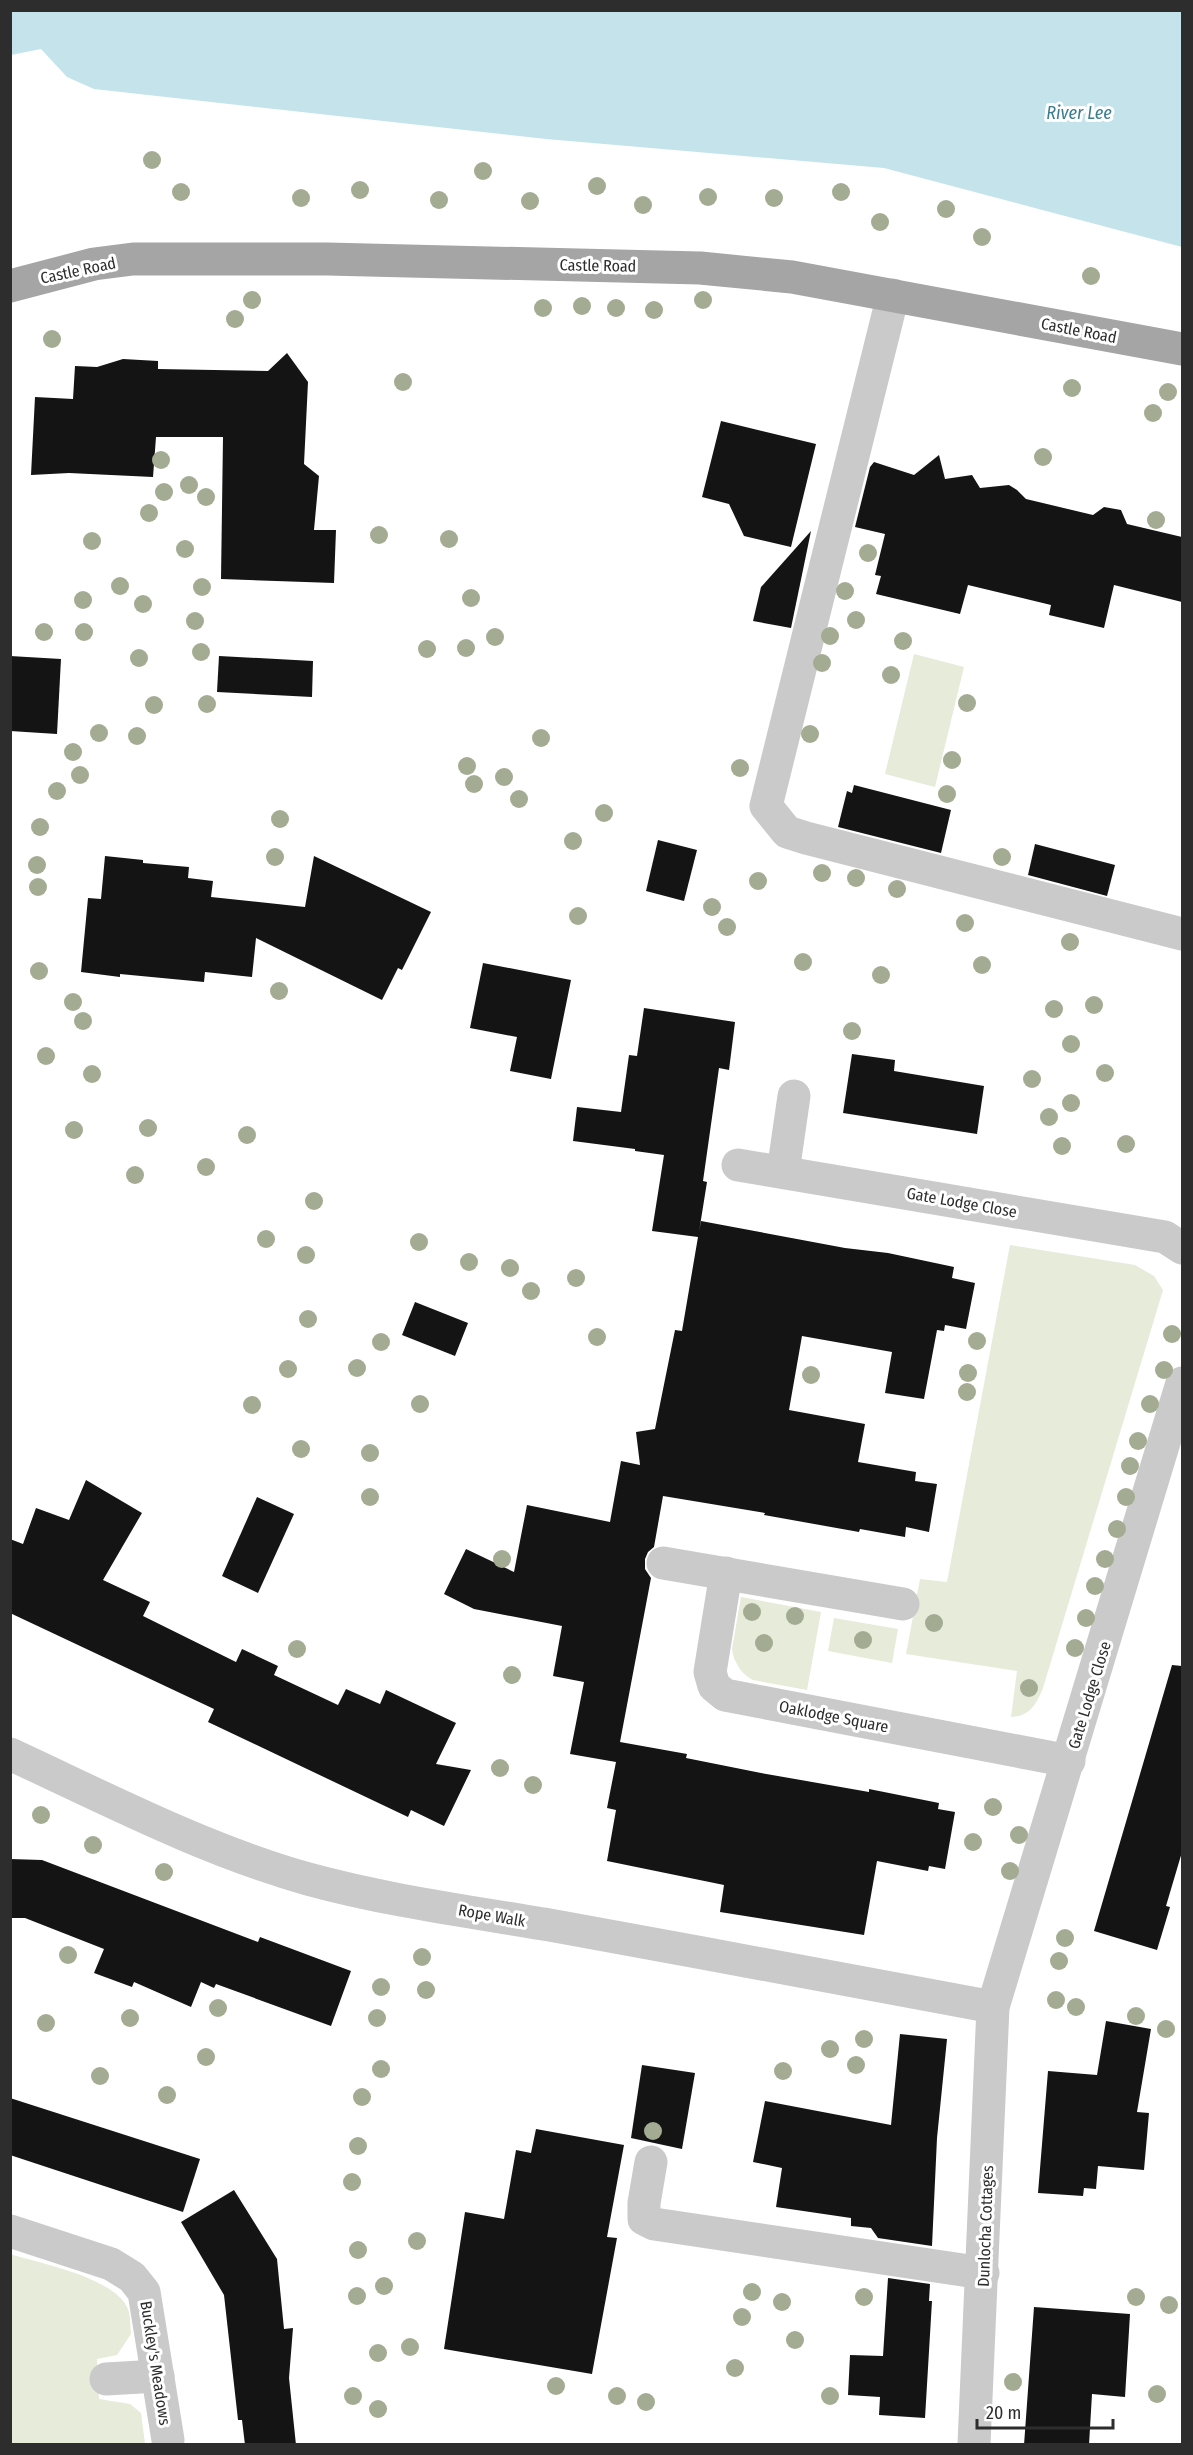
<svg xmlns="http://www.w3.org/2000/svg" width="1193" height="2455" viewBox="0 0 1193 2455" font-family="'Fira Sans Condensed',sans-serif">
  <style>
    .green { fill: #e6ebda }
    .water { fill: #c5e3eb }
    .building { fill: #141414 }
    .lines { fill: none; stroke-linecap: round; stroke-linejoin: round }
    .minor { stroke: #cacaca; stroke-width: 33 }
    .major { stroke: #a5a5a5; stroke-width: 33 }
    .tree { fill: #a3ac93 }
    .labels { text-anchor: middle; stroke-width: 6; stroke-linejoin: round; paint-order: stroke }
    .street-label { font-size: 16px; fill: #2d2d2d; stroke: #fff }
    .water-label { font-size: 18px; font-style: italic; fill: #3a7c90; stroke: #fff }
  </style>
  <rect width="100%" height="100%" fill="#fff"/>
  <!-- green -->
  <g class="green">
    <polygon points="914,654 964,667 935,787 885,774"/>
    <path d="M1010 1245 1135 1265 1154 1276 1163 1290 1043 1688C1036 1705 1030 1716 1011 1717L1017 1671 906 1654 920 1579 947 1582Z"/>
    <path d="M741 1597 821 1612 807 1690 753 1680C742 1675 733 1661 732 1649Z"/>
    <polygon points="834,1618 898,1629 892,1663 828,1651"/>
    <path d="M10 2254C42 2264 112 2277 127 2307 131 2314 130 2326 131 2334L117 2355 97 2359 99 2399 130 2404 141 2413 145 2444H11Z"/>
  </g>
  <!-- water -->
  <polygon class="water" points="11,10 1182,11 1182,247 884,168 546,139 94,89 67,77 41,49 11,55"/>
  <!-- building -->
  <g class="building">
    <polygon points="287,353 308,382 304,464 319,476 314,530 336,530 334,583 221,579 223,437 156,437 153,477 69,473 31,475 35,397 73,399 75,366 97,367 123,359 158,361 158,369 268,371"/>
    <polygon points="721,421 816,444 791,547 744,536 729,504 702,497"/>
    <polygon points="939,455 945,479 972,475 980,488 1009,485 1017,490 1026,499 1093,515 1104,507 1121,510 1127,524 1182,537 1182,602 1114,585 1104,628 1049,615 1051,605 968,585 960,614 876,594 881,576 875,575 885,534 855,527 870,467 874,462 914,475"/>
    <polygon points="811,531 791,628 753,621 761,587"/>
    <polygon points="10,656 61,659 57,734 10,731"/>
    <polygon points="219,656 313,661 312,697 217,692"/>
    <polygon points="854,785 951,810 941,853 838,827 847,791 852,793"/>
    <polygon points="658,840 697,850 684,901 646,891"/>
    <polygon points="1035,844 1115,865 1107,896 1028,875"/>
    <polygon points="105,856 143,860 143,863 189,867 188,878 213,881 211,897 305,907 314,856 431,912 402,970 398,968 382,1000 256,938 252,977 205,972 204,982 120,974 120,977 81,972 88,898 101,899"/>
    <polygon points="483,963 571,980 551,1079 510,1071 517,1037 470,1028"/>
    <polygon points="644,1008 735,1022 729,1070 719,1068 703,1181 707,1182 699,1232 701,1221 845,1248 888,1253 954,1267 952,1278 975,1283 966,1329 945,1325 944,1331 937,1330 924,1399 885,1393 892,1352 802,1336 789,1410 865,1424 858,1462 916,1472 915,1481 937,1484 929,1532 906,1527 905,1537 860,1529 859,1532 764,1515 765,1513 663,1496 654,1547 648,1552 645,1559 645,1569 651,1578 620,1742 687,1754 686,1758 761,1773 869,1792 869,1789 939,1803 938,1809 955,1812 945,1869 929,1866 928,1871 877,1861 864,1935 720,1912 724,1885 607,1861 616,1810 607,1808 616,1762 570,1754 584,1682 553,1676 562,1626 474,1609 444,1594 466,1549 514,1572 527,1505 610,1522 621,1461 640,1465 636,1432 655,1429 675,1330 682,1331 698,1237 652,1231 664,1155 635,1151 635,1149 573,1141 577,1107 621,1112 629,1055 637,1056"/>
    <polygon points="852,1054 895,1060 894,1071 984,1086 977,1134 843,1113"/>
    <polygon points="415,1302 468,1323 455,1356 402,1335"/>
    <polygon points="86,1480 142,1513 103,1580 150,1602 143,1616 236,1662 242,1649 278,1666 274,1675 338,1705 346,1689 380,1704 386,1690 456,1723 436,1764 471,1770 444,1826 411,1810 408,1817 208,1722 214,1709 10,1613 10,1539 23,1544 36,1508 69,1520"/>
    <polygon points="257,1497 294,1514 258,1593 222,1576"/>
    <polygon points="1172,1665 1182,1666 1182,1852 1166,1906 1170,1907 1157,1950 1094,1931"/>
    <polygon points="10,1859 42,1860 258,1942 260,1937 351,1971 331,2026 216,1984 214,1988 201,1982 191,2007 134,1982 132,1987 94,1973 104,1949 25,1918 10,1918"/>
    <polygon points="1106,2021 1151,2029 1137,2112 1149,2113 1144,2170 1098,2166 1096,2189 1084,2188 1083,2196 1038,2193 1048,2071 1097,2075"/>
    <polygon points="900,2034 947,2039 937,2138 932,2246 878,2238 871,2228 851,2226 851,2218 776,2207 782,2168 753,2162 765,2101 891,2125"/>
    <polygon points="642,2065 695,2073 682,2149 631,2138"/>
    <polygon points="10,2098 200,2159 183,2212 10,2155"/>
    <polygon points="536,2129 624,2145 607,2237 617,2238 592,2374 444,2349 465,2212 504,2219 516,2150 531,2153"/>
    <polygon points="234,2190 277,2259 284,2329 293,2328 289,2378 296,2445 245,2445 242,2420 238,2420 224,2295 181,2222"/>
    <polygon points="888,2278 930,2284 929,2301 932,2301 925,2418 879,2415 880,2397 848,2395 850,2355 883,2356"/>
    <polygon points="1034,2307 1130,2314 1125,2397 1092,2394 1089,2445 1024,2445"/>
  </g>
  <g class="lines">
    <!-- minor -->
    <g class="minor">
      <polyline points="893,295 766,806 787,832 806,838 1182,934"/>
      <polyline points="738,1165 1165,1237 1182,1248"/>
      <polyline points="783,1172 794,1096"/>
      <polyline points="663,1563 903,1604"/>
      <polyline points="726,1573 710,1672 714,1686 725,1695 1069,1761"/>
      <path d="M10 1754C107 1799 205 1850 308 1879 388 1901 473 1912 555 1926 701 1953 848 1979 993 2007"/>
      <polyline points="651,2162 644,2203 644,2219 654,2224 983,2273"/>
      <polyline points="10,2231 111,2264 132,2277 144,2292 168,2440"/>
      <polyline points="106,2379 158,2376"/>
      <polyline points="974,2444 993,2007 1182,1383"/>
    </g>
    <!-- major -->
    <polyline class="major" points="10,286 94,264 133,259 327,259 700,268 792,277 1182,349"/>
  </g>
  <!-- trees -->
  <g class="tree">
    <circle cx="152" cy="160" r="9"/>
    <circle cx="483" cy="171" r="9"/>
    <circle cx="597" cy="186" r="9"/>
    <circle cx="360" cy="190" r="9"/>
    <circle cx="181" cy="192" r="9"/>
    <circle cx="841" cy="192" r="9"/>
    <circle cx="708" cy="197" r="9"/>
    <circle cx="301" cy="198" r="9"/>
    <circle cx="774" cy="198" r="9"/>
    <circle cx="439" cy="200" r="9"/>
    <circle cx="530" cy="201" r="9"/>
    <circle cx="643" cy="205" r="9"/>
    <circle cx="946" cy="209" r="9"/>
    <circle cx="880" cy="222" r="9"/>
    <circle cx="982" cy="237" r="9"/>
    <circle cx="1091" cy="276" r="9"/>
    <circle cx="252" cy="300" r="9"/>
    <circle cx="703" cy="300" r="9"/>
    <circle cx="582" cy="306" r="9"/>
    <circle cx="543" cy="308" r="9"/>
    <circle cx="616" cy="308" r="9"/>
    <circle cx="654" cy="310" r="9"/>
    <circle cx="235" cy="319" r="9"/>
    <circle cx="52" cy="339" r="9"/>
    <circle cx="403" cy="382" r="9"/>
    <circle cx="1072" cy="388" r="9"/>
    <circle cx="1168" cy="392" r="9"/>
    <circle cx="1153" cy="413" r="9"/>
    <circle cx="1043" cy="457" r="9"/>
    <circle cx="161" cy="460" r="9"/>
    <circle cx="189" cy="485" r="9"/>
    <circle cx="164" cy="492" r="9"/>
    <circle cx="206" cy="497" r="9"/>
    <circle cx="149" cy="513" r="9"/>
    <circle cx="1156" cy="520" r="9"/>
    <circle cx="379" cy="535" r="9"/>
    <circle cx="449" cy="539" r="9"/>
    <circle cx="92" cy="541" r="9"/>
    <circle cx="185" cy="549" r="9"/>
    <circle cx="868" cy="553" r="9"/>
    <circle cx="120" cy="586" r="9"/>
    <circle cx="202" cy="587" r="9"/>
    <circle cx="845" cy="591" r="9"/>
    <circle cx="471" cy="598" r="9"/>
    <circle cx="83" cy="600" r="9"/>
    <circle cx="143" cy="604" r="9"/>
    <circle cx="856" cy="620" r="9"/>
    <circle cx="195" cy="621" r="9"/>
    <circle cx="44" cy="632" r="9"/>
    <circle cx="84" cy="632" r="9"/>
    <circle cx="830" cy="636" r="9"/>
    <circle cx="495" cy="637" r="9"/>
    <circle cx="903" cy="641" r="9"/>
    <circle cx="466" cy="648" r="9"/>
    <circle cx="427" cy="649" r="9"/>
    <circle cx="201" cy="652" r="9"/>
    <circle cx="139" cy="658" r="9"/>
    <circle cx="822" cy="663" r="9"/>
    <circle cx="891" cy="675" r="9"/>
    <circle cx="967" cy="703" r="9"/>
    <circle cx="207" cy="704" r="9"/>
    <circle cx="154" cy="705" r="9"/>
    <circle cx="99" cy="733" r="9"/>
    <circle cx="810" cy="734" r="9"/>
    <circle cx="137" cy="736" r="9"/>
    <circle cx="541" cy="738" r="9"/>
    <circle cx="73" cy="752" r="9"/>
    <circle cx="952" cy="760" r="9"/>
    <circle cx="467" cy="766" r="9"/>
    <circle cx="740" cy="768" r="9"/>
    <circle cx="80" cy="775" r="9"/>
    <circle cx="504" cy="777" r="9"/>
    <circle cx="474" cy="784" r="9"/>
    <circle cx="57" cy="791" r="9"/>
    <circle cx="947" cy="794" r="9"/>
    <circle cx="519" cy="799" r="9"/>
    <circle cx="604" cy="813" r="9"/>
    <circle cx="280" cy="819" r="9"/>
    <circle cx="40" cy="827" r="9"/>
    <circle cx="573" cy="841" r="9"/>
    <circle cx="275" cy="857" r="9"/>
    <circle cx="1002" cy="857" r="9"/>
    <circle cx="37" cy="865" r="9"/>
    <circle cx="822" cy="873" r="9"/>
    <circle cx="856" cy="878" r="9"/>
    <circle cx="758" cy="881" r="9"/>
    <circle cx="38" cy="887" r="9"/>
    <circle cx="897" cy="889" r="9"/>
    <circle cx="712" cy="907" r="9"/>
    <circle cx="578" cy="916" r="9"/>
    <circle cx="965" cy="923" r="9"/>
    <circle cx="727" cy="927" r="9"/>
    <circle cx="1070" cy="942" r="9"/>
    <circle cx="803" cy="962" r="9"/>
    <circle cx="982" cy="965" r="9"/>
    <circle cx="39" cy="971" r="9"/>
    <circle cx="881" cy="975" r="9"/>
    <circle cx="279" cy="991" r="9"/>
    <circle cx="73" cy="1002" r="9"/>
    <circle cx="1094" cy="1005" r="9"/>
    <circle cx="1054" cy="1009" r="9"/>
    <circle cx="83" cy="1021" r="9"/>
    <circle cx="852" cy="1031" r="9"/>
    <circle cx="1071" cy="1044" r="9"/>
    <circle cx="46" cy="1056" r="9"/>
    <circle cx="1105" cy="1073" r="9"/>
    <circle cx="92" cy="1074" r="9"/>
    <circle cx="1032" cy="1079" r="9"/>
    <circle cx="1071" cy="1103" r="9"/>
    <circle cx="1049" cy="1117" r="9"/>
    <circle cx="148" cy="1128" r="9"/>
    <circle cx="74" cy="1130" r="9"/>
    <circle cx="247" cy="1135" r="9"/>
    <circle cx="1126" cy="1144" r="9"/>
    <circle cx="1062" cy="1146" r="9"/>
    <circle cx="206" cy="1167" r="9"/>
    <circle cx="135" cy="1175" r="9"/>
    <circle cx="314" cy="1201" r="9"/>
    <circle cx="266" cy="1239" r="9"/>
    <circle cx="419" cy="1242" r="9"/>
    <circle cx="306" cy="1255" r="9"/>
    <circle cx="469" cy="1262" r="9"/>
    <circle cx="510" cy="1268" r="9"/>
    <circle cx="576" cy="1278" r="9"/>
    <circle cx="531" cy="1291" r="9"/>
    <circle cx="308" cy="1319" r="9"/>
    <circle cx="1172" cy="1334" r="9"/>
    <circle cx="597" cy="1337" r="9"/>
    <circle cx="977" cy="1341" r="9"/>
    <circle cx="381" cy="1342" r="9"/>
    <circle cx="357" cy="1368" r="9"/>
    <circle cx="288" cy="1369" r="9"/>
    <circle cx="1164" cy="1370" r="9"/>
    <circle cx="968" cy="1373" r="9"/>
    <circle cx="811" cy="1375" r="9"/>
    <circle cx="967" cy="1392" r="9"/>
    <circle cx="420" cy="1404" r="9"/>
    <circle cx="1150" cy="1404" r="9"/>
    <circle cx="252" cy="1405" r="9"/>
    <circle cx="1138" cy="1441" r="9"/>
    <circle cx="301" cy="1449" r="9"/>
    <circle cx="370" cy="1453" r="9"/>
    <circle cx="1130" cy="1466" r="9"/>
    <circle cx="370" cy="1497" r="9"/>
    <circle cx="1126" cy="1497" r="9"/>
    <circle cx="1117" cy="1529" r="9"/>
    <circle cx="502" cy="1559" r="9"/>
    <circle cx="1105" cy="1559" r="9"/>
    <circle cx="1095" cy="1586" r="9"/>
    <circle cx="752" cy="1612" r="9"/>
    <circle cx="795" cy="1616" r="9"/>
    <circle cx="1086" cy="1618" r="9"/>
    <circle cx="934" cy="1623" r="9"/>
    <circle cx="863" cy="1640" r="9"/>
    <circle cx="764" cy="1643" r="9"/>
    <circle cx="1075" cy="1648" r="9"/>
    <circle cx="297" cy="1649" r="9"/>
    <circle cx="512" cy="1675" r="9"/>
    <circle cx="1029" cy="1688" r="9"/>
    <circle cx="500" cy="1768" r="9"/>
    <circle cx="533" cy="1785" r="9"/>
    <circle cx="993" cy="1807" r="9"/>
    <circle cx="41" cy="1815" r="9"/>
    <circle cx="1019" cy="1835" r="9"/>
    <circle cx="973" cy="1842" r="9"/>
    <circle cx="93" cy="1845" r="9"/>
    <circle cx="1010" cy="1871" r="9"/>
    <circle cx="164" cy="1872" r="9"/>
    <circle cx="1065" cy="1938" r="9"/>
    <circle cx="68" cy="1955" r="9"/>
    <circle cx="422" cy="1957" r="9"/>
    <circle cx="1059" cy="1961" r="9"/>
    <circle cx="381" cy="1987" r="9"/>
    <circle cx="426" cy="1990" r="9"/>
    <circle cx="1056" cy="2000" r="9"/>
    <circle cx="1076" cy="2007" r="9"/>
    <circle cx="218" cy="2008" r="9"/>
    <circle cx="1136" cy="2016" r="9"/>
    <circle cx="130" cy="2018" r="9"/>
    <circle cx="377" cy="2018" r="9"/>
    <circle cx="46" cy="2023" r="9"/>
    <circle cx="1166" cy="2029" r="9"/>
    <circle cx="864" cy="2039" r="9"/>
    <circle cx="830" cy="2049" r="9"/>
    <circle cx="206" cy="2057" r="9"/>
    <circle cx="856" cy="2065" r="9"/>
    <circle cx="381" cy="2069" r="9"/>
    <circle cx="783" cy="2071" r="9"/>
    <circle cx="100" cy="2076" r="9"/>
    <circle cx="167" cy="2095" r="9"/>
    <circle cx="362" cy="2097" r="9"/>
    <circle cx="653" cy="2131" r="9"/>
    <circle cx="358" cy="2146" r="9"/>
    <circle cx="352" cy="2182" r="9"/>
    <circle cx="417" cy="2241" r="9"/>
    <circle cx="358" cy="2250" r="9"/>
    <circle cx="384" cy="2286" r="9"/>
    <circle cx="752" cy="2292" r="9"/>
    <circle cx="357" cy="2296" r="9"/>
    <circle cx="864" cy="2297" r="9"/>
    <circle cx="1136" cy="2297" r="9"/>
    <circle cx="782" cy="2302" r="9"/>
    <circle cx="1169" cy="2305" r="9"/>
    <circle cx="742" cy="2317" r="9"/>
    <circle cx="795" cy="2340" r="9"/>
    <circle cx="410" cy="2347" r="9"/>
    <circle cx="378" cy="2353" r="9"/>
    <circle cx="735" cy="2368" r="9"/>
    <circle cx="1013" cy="2382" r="9"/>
    <circle cx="556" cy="2386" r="9"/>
    <circle cx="1157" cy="2394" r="9"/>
    <circle cx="353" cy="2396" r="9"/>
    <circle cx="617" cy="2396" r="9"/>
    <circle cx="830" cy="2396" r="9"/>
    <circle cx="646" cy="2402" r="9"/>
    <circle cx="378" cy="2409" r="9"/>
  </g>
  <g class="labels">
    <!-- street labels -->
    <g class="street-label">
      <text transform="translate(598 265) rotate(1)" y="6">Castle Road</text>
      <text transform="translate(78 270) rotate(-12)" y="6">Castle Road</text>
      <text transform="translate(1079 330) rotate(11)" y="6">Castle Road</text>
      <text transform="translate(962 1202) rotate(10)" y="6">Gate Lodge Close</text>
      <text transform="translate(1089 1695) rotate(-73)" y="6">Gate Lodge Close</text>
      <text transform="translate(834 1716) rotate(11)" y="6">Oaklodge Square</text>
      <text transform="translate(492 1915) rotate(10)" y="6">Rope Walk</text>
      <text transform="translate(985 2226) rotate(-88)" y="6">Dunlocha Cottages</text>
      <text transform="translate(156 2363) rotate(81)" y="6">Buckley's Meadows</text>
    </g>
    <!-- water labels -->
    <g class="water-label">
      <text x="1079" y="119">River Lee</text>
    </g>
  </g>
  <!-- border -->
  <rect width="1193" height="2455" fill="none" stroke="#2d2d2d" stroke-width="24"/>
  <!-- scale -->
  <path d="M977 2419v9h136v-9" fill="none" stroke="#2d2d2d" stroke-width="3"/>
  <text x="986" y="2419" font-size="18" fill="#2d2d2d" stroke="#ffffff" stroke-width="4.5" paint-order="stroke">20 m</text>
</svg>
